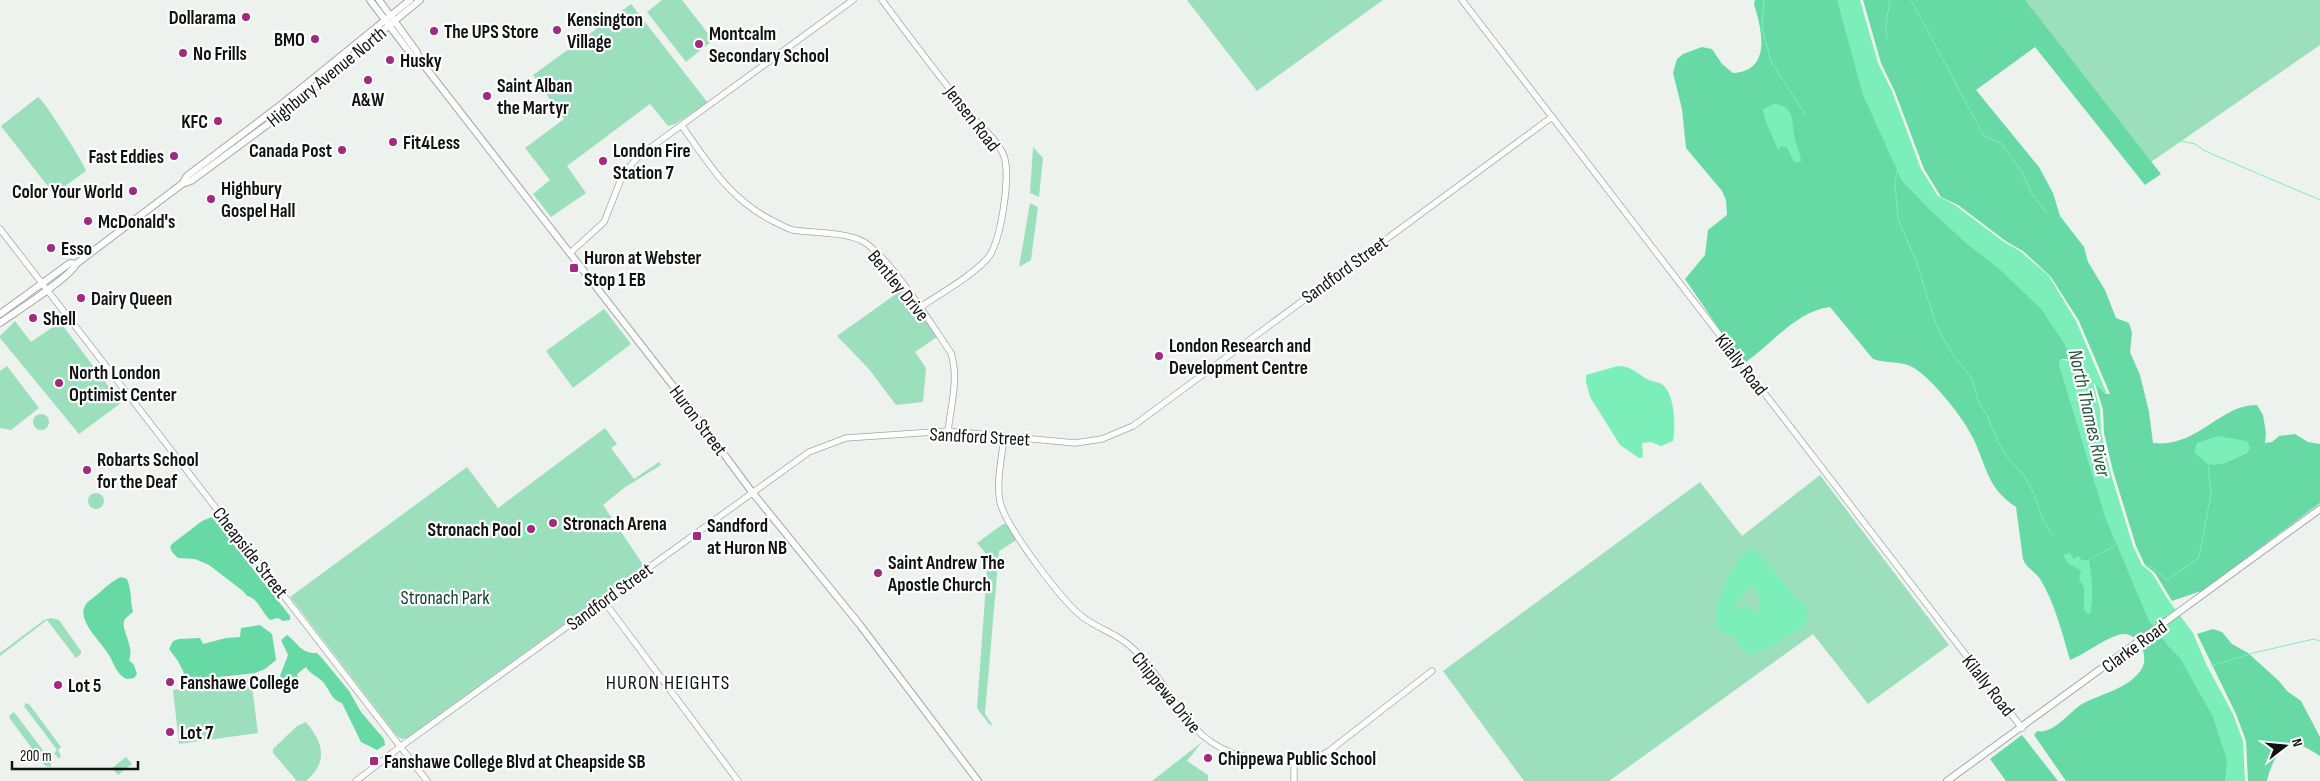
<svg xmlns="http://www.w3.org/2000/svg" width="2320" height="781" viewBox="0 0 2320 781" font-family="'Sofia Sans Condensed',sans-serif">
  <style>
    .green { fill: #9cdfbd }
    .forest { fill: #66d9a5; fill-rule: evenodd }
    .water { fill: #7beeb9; fill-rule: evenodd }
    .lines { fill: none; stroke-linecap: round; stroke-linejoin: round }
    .stream { stroke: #7beeb9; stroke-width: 1 }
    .tertiary-casing { stroke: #a4a8a6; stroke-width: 7 }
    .secondary-casing { stroke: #a4a8a6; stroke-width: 8 }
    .tertiary { stroke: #fff; stroke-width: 5.5 }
    .secondary { stroke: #fff; stroke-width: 6 }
    .poi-dot { fill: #a22980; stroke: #fff; stroke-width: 2 }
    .labels { text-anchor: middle; stroke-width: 4.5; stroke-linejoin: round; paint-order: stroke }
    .poi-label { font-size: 19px; font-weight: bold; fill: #111312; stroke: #fff; text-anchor: start }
    .street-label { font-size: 19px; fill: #111312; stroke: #fff }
    .park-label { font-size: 19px; fill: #0b3e2a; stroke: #fff }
    .water-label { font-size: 20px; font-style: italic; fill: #24543e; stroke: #fff }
    .neighbourhood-label { font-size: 20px; letter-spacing: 1px; fill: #111312; stroke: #fff }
  </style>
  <rect width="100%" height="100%" fill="#eef2ef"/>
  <!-- green -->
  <g class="green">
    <polygon points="662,0 682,0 713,40 686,62 647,12"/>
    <polygon points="1187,0 1383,0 1257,91"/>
    <polygon points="2023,0 2320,0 2320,45 2151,162"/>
    <polygon points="631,4 708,103 675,124 668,126 650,104 567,166 586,193 551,217 533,194 550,180 525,148 564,119 533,75"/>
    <path d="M38 97C44 100 85 165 86 171L54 194 1 126Z"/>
    <polygon points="1033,147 1043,158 1039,197 1030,193"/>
    <polygon points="1030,203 1038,207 1031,260 1019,267"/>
    <polygon points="903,289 937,337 915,352 926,368 923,402 896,405 868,368 837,336"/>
    <polygon points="604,309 631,344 573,388 546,351"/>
    <polygon points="15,321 31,342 60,322 121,403 79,434 0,338 0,336"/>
    <polygon points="7,366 39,408 11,430 0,428 0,371"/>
    <circle cx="41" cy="422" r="8"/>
    <polygon points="605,428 617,444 611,448 634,479 659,462 661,465 624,488 603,505 644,566 407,738 402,739 397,736 290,597 467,467 498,508"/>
    <polygon points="1820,475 1949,645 1868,704 1813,634 1609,781 1524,781 1443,671 1700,482 1742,536"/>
    <circle cx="96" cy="501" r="8"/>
    <polygon points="1003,524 1007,524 1018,539 999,551 985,714 993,726 989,724 977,708 988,556 977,543"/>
    <polygon points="51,618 59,620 81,651 81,654 76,658 47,620 0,656 0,653 44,620"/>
    <polygon points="251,679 258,733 179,744 173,690"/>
    <polygon points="26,703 29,704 61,747 58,750 61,756 59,759 54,753 57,750 24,706"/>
    <polygon points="14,712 48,757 50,756 51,767 46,766 37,758 37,755 10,719 9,716"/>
    <path d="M306 722C323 743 329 761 306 781H297L273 753V749L297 726Z"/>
    <polygon points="1202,742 1187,761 1208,775 1208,781 1152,781"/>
    <polygon points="126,757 132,764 118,775 112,768"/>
  </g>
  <!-- forest -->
  <g class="forest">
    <path d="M1755 0H1839L1886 140 2002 270 2044 310 2068 346 2073 358 2071 363 2067 359H2062L2095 480 2183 659 2215 718 2229 760 2228 781H2066L2034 735 2037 731C2053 735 2069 712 2082 704 2100 694 2128 689 2141 670 2151 655 2137 629 2118 635 2100 641 2087 653 2070 660 2062 633 2055 603 2040 579 2035 571 2026 568 2023 559L2016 507C1987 488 1987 467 1973 438 1963 417 1933 380 1914 368 1901 360 1887 364 1873 359L1830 307C1796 311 1770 346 1743 364L1685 279 1705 255 1708 230 1727 215 1726 200 1722 191 1686 148 1682 109 1673 73 1677 59 1683 54 1702 47 1712 49 1722 64 1733 73C1772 71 1762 30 1754 4Z"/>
    <path d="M1863 0H2025L2161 174 2145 185 2035 47 1976 90 2039 167 2053 193 2060 216 2084 247 2088 262 2105 290 2116 318 2129 323 2132 333 2130 352 2140 375 2149 412 2153 443C2198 448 2220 404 2257 405L2263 415 2266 433 2265 443 2272 442 2279 436 2295 434 2308 442 2320 444V503L2204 590 2172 601 2155 573 2145 565 2136 546 2113 471 2104 433 2103 410 2095 383 2106 394H2110L2079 321 2051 277 2023 251 2007 242 1958 205 1941 197 1924 169 1895 92 1881 63ZM2248 452C2230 460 2214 473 2199 455Z"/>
    <path d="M212 517 290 616V620L283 621 278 618 270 620C262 613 258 598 247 596L243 591 209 565 195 559 178 558 172 552 170 547 172 544 202 521Z"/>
    <path d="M121 577 127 579C132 591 130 600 133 612 131 614 129 615 127 617 116 625 136 645 129 660L134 665 137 674 134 678 127 679C116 675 113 660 107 652 100 641 77 620 85 606 87 601 95 597 99 593 106 587 112 581 121 577Z"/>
    <polygon points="260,625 272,634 276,660 265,669 255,673 193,680 186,677 178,661 169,649 173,641 179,639 200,638 203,644 226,638 240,637 241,628"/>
    <path d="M2213 629 2222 632 2232 644 2248 653 2279 681 2287 691 2301 701 2320 737V756C2315 753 2308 748 2302 746 2280 740 2271 764 2267 781H2248L2246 741 2236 714 2197 634Z"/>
    <path d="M287 635C298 643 301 654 317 653L322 658 349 691 361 712 384 739 385 745 377 750 361 742 342 703C330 699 330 689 322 681 317 676 310 674 306 667L297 674 298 680 285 683 280 676 288 655 281 640Z"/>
    <polygon points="2022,735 2058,781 2006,781 1990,759"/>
  </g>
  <!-- water -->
  <g class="water">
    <polygon points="1837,0 1860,0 1878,63 1892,91 1921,169 1938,196 1955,205 2004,242 2020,251 2049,276 2076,321 2107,394 2093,383 2100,409 2101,432 2110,471 2133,546 2142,565 2152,573 2169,601 2193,633 2207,666 2233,714 2243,741 2245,781 2225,781 2227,760 2213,717 2180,658 2168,646 2149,621 2105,517 2059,365 2059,359 2069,361 2070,357 2065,345 2041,309 1999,269 1967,244 1930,210 1902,181 1863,95"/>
    <path d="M1774 104C1794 105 1792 120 1794 134 1795 144 1801 153 1801 162H1794L1787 147 1781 146 1778 150C1774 139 1763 118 1763 109Z"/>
    <path d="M1618 366C1630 366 1636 372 1645 378 1651 382 1658 381 1663 385 1675 395 1676 429 1673 441L1661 446 1651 442 1642 443 1643 457 1639 458 1620 445 1590 397 1586 382V375Z"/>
    <path d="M2218 436 2247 441 2250 448 2248 452C2238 456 2217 470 2206 463 2202 460 2200 455 2194 453L2197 443Z"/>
    <polygon points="525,519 533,522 538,531 534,539 529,533 523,539 517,534 513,526 518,522 526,533 528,531 524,521"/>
    <path d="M1750 547 1766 560 1795 597 1806 606 1808 614 1806 624 1802 628 1785 637 1772 647 1749 655 1738 643 1735 636C1729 635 1721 634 1718 628 1709 609 1734 559 1750 547ZM1748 588 1756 589 1761 608 1756 614 1746 606 1737 610 1734 607Z"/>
    <path d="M2070 553 2073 559 2076 558 2077 555 2082 560H2089C2092 579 2094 597 2090 615L2084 610V588L2079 579 2081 571 2068 563 2063 555Z"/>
  </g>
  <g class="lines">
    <!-- stream -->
    <g class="stream">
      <polyline points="1764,0 1762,28 1771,61 1806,116"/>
      <polyline points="1911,0 1984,136 2001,143 2022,172 2032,194 2047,213"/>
      <polyline points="2065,0 2177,140 2195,144 2205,151 2320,200"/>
      <path d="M1888 39C1882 26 1889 14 1890 0"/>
      <polyline points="1897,171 1895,183 1898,219 1916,261 1936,324 1951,352 1972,379 1979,403 1986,413 1998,442 2007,457 2024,475 2034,494 2042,517 2053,537"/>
      <path d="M2089 560C2097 554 2112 549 2117 543"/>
      <polyline points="2147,567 2152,567 2167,580 2199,558 2211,493 2208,464"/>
      <polyline points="2211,666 2253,653 2314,639 2320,641"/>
    </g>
    <defs>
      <g id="tertiary">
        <path d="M882 0C909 37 937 73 965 109 977 124 997 138 1004 156 1011 176 1001 243 987 259 969 278 941 293 919 308"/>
        <polyline points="1462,0 2022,728"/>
        <path d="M682 126C709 164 729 199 773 221 779 224 786 228 793 230 813 233 848 232 864 242 892 260 931 324 951 353 959 378 951 405 948 431"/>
        <polyline points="0,229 427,781"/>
        <polyline points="570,253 604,222 623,174 639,156 853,0"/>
        <path d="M1004 437C1002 457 996 482 1000 502 1006 527 1063 603 1084 618 1099 629 1117 634 1130 646 1154 667 1173 702 1194 727 1217 752 1243 759 1277 760 1299 761 1309 763 1329 751L1432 671"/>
        <polyline points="603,600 738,781"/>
        <polyline points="356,781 400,747 809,452 846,438 948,431 1075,443 1102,439 1133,426 1552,117"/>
        <polyline points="1294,781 1294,761"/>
      </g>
      <g id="secondary">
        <polyline points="370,0 413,57 419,59"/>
        <polyline points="379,0 417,52 419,59 677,391 752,492 860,625 978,781"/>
        <polyline points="182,184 191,181 283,113 420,0"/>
        <polyline points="0,314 70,263 76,264"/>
        <path d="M0 323C14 313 72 276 76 264L182 184 187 176 278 107 410 0"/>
        <polyline points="1947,781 2320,509"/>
      </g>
    </defs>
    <!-- tertiary casing -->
    <use href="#tertiary" class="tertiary-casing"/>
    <!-- secondary casing -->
    <use href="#secondary" class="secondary-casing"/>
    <!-- tertiary -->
    <use href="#tertiary" class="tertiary"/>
    <!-- secondary -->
    <use href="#secondary" class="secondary"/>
  </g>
  <!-- markers -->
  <g class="poi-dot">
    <circle cx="246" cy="17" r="5"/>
    <circle cx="557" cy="30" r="5"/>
    <circle cx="434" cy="31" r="5"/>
    <circle cx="315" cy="39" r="5"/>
    <circle cx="699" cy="44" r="5"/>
    <circle cx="183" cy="53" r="5"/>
    <circle cx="390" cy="60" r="5"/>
    <circle cx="368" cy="80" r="5"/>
    <circle cx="487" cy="96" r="5"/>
    <circle cx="218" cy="121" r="5"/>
    <circle cx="393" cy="142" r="5"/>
    <circle cx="342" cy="150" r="5"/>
    <circle cx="174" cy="156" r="5"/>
    <circle cx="603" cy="161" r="5"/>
    <circle cx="133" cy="191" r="5"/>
    <circle cx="211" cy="199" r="5"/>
    <circle cx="88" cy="221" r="5"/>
    <circle cx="51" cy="248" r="5"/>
    <rect x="569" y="263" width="10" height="10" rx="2.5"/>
    <circle cx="81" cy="298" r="5"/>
    <circle cx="33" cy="318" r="5"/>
    <circle cx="1159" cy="356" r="5"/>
    <circle cx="59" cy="383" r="5"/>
    <circle cx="87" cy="470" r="5"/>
    <circle cx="553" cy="523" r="5"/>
    <circle cx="531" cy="529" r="5"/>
    <rect x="692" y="531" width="10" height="10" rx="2.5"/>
    <circle cx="878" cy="573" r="5"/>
    <circle cx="170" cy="682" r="5"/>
    <circle cx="58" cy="685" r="5"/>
    <circle cx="170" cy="732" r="5"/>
    <circle cx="1208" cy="758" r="5"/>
    <rect x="369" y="756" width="10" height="10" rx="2.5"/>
  </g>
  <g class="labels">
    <!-- poi labels -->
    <g class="poi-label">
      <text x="236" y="24" text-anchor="end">Dollarama</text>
      <text x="567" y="26">Kensington<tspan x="567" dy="22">Village</tspan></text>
      <text x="444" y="38">The UPS Store</text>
      <text x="709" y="40">Montcalm<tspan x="709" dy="22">Secondary School</tspan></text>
      <text x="305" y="46" text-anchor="end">BMO</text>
      <text x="193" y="60">No Frills</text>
      <text x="400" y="67">Husky</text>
      <text x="497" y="92">Saint Alban<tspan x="497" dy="22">the Martyr</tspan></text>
      <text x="368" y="106" text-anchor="middle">A&amp;W</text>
      <text x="208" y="128" text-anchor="end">KFC</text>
      <text x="403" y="149">Fit4Less</text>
      <text x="332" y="157" text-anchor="end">Canada Post</text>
      <text x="613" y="157">London Fire<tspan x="613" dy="22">Station 7</tspan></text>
      <text x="164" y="163" text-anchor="end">Fast Eddies</text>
      <text x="221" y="195">Highbury<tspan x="221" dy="22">Gospel Hall</tspan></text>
      <text x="123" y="198" text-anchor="end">Color Your World</text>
      <text x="98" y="228">McDonald's</text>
      <text x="61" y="255">Esso</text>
      <text x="584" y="264">Huron at Webster<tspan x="584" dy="22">Stop 1 EB</tspan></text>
      <text x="91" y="305">Dairy Queen</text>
      <text x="43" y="325">Shell</text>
      <text x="1169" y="352">London Research and<tspan x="1169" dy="22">Development Centre</tspan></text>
      <text x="69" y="379">North London<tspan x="69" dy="22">Optimist Center</tspan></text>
      <text x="97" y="466">Robarts School<tspan x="97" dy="22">for the Deaf</tspan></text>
      <text x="563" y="530">Stronach Arena</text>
      <text x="707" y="532">Sandford<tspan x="707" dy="22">at Huron NB</tspan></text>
      <text x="521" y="536" text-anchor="end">Stronach Pool</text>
      <text x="888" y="569">Saint Andrew The<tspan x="888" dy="22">Apostle Church</tspan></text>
      <text x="180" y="689">Fanshawe College</text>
      <text x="68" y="692">Lot 5</text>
      <text x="180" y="739">Lot 7</text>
      <text x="1218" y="765">Chippewa Public School</text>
      <text x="384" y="768">Fanshawe College Blvd at Cheapside SB</text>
    </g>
    <!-- street labels -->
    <g class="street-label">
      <text transform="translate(326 76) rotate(-39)" y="7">Highbury Avenue North</text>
      <text transform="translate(973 118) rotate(52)" y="7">Jensen Road</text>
      <text transform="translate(1344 269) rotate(-36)" y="7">Sandford Street</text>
      <text transform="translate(899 285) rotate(51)" y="7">Bentley Drive</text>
      <text transform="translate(1742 364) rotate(52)" y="7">Kilally Road</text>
      <text transform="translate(699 420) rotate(53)" y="7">Huron Street</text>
      <text transform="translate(980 436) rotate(3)" y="7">Sandford Street</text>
      <text transform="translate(251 552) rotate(52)" y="7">Cheapside Street</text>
      <text transform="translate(609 596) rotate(-36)" y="7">Sandford Street</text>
      <text transform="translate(2134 646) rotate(-36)" y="7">Clarke Road</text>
      <text transform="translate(1989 685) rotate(52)" y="7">Kilally Road</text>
      <text transform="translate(1167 692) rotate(51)" y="7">Chippewa Drive</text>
    </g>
    <!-- park labels -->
    <g class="park-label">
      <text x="445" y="604">Stronach Park</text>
    </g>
    <!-- water labels -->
    <g class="water-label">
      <text transform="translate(2090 413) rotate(77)" y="7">North Thames River</text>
    </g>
    <!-- neighbourhood labels -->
    <g class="neighbourhood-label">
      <text x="668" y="689">HURON HEIGHTS</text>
    </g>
  </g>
  <!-- north arrow -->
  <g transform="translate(2285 746) rotate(74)" stroke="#ffffff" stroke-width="4" paint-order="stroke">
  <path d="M0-4L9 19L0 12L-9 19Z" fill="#111312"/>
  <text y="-8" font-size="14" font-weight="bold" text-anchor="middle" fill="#111312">N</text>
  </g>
  <!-- scale -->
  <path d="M12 761v8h126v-8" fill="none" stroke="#111312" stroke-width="2.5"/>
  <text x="20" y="761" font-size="15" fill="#111312" stroke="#ffffff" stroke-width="4" paint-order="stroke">200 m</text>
</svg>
